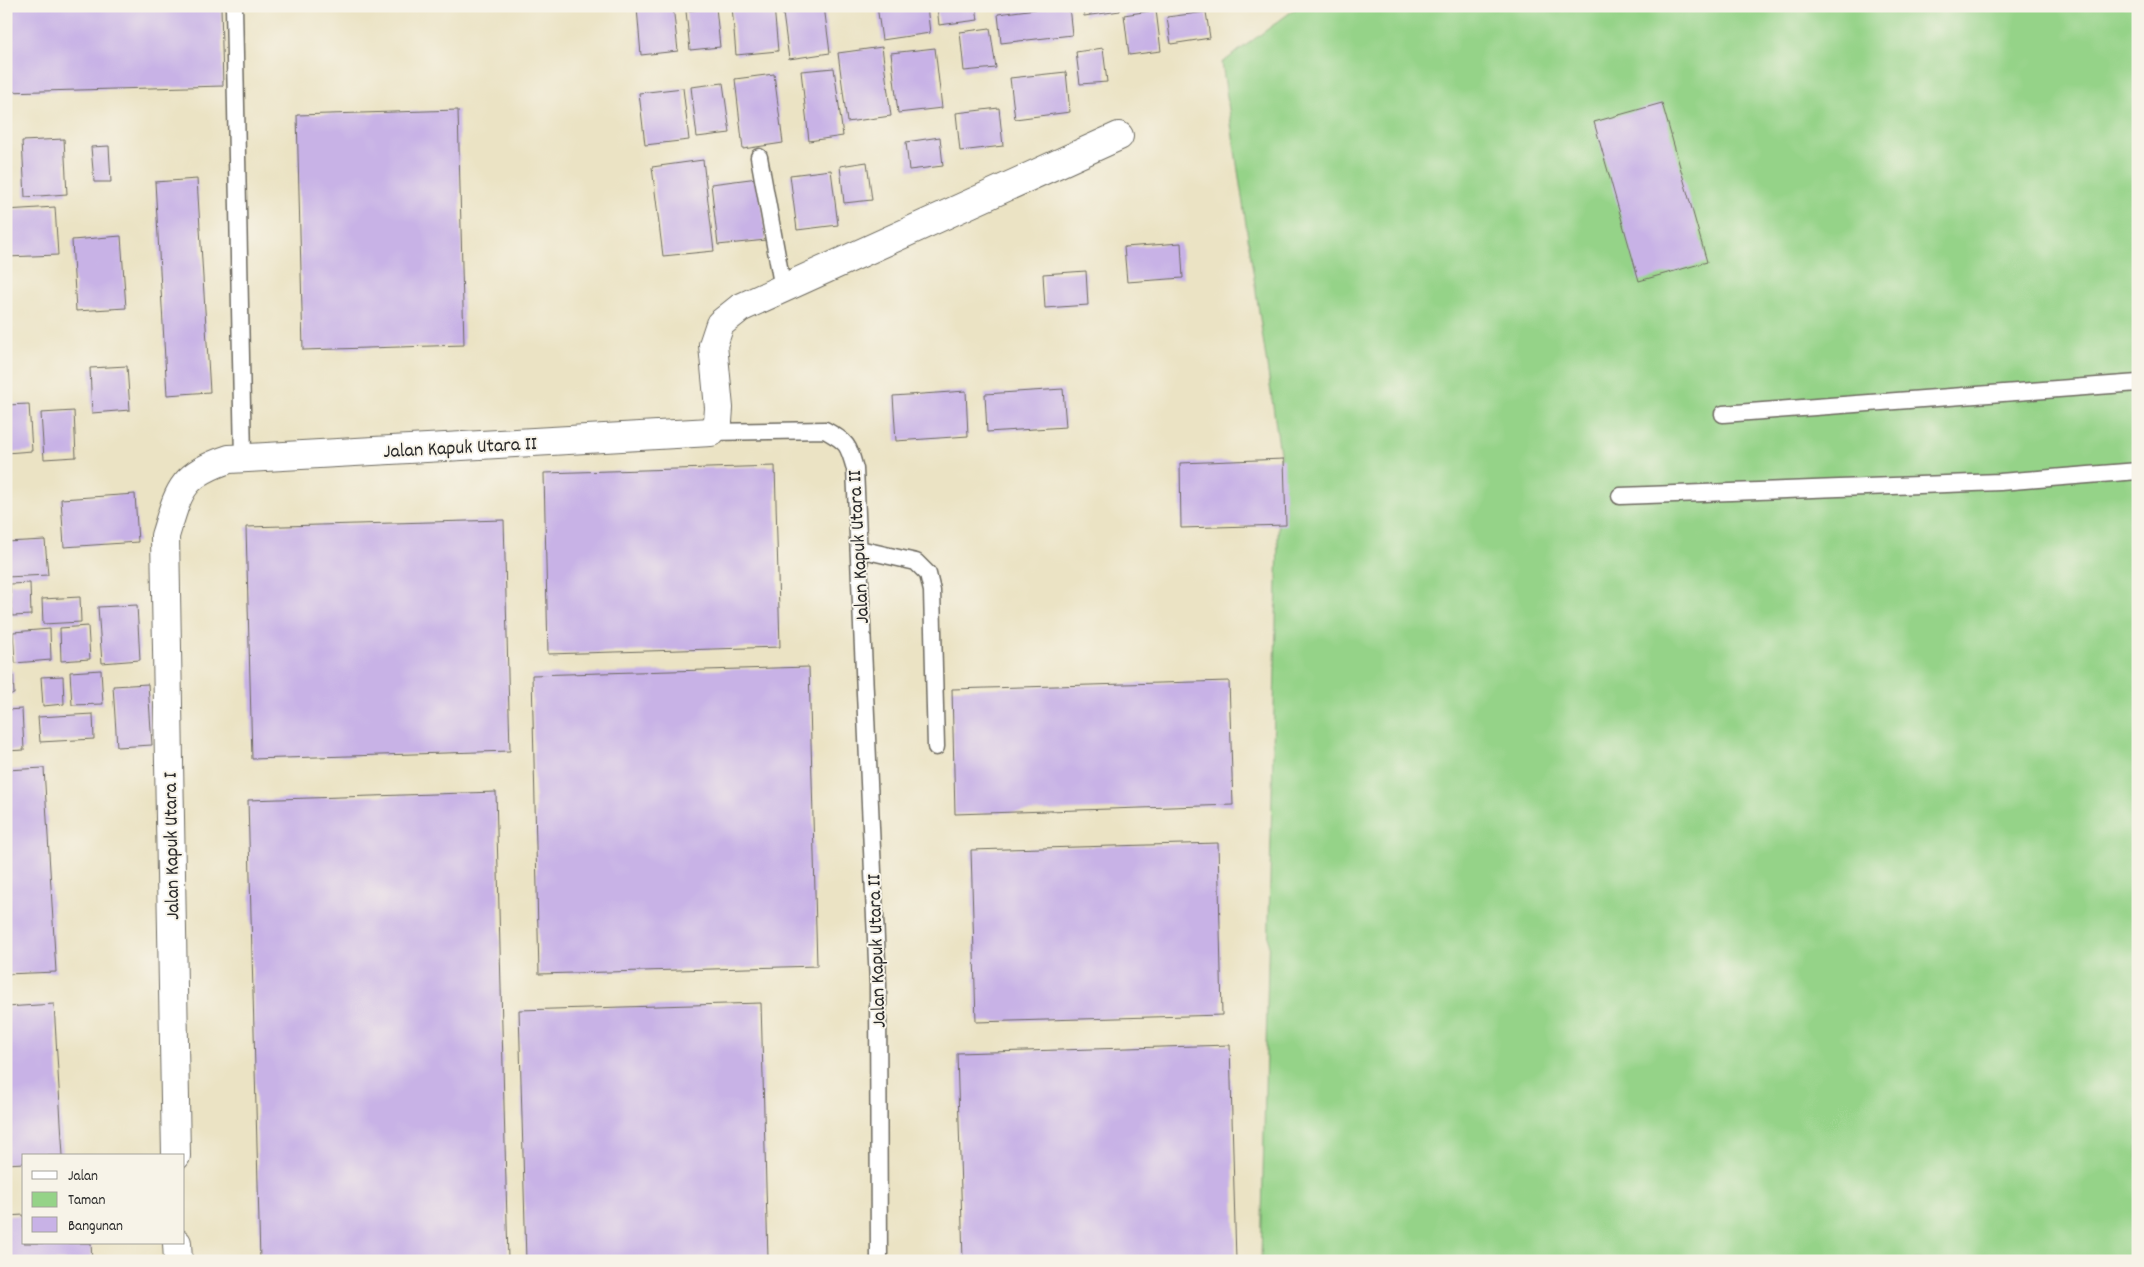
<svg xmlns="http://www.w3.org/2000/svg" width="2144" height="1267" viewBox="0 0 2144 1267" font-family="Dekko,sans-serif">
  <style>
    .green { fill: #95d388; stroke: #607f5a }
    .building { fill: #c8b2e6 }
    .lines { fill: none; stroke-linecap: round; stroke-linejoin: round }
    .service-casing { stroke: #6e6b61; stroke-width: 19 }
    .minor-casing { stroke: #6e6b61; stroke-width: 30 }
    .service { stroke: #fff; stroke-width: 16 }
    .minor { stroke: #fff; stroke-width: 28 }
    .labels { text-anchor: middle; stroke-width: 4; stroke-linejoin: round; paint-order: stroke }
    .street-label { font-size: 20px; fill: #2b2b2b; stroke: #f7f3e8 }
  </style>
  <rect width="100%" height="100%" fill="#f7f3e8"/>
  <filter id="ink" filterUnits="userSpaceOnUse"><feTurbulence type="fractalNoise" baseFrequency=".02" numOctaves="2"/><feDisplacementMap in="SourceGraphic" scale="10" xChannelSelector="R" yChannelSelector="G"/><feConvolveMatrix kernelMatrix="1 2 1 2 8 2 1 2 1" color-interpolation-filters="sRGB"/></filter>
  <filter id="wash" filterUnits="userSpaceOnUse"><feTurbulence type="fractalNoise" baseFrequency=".0096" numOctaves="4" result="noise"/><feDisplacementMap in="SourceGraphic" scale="20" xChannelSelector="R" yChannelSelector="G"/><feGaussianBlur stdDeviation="1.12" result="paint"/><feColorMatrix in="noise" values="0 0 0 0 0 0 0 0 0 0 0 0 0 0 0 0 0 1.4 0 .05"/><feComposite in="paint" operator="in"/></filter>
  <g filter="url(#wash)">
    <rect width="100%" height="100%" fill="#ebe3c4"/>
    <!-- green -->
    <polygon class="green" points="1299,6 2138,6 2138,1261 1261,1261 1280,453 1222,63"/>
    <g id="blocks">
      <!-- building -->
      <g class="building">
        <polygon points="6,6 221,6 223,86 6,92"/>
        <polygon points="653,6 673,6 678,51 641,55 637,8"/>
        <polygon points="732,6 774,6 778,51 736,55"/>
        <polygon points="782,6 824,6 830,53 789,59"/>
        <polygon points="877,6 927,6 930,33 882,40"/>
        <polygon points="937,6 976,6 978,20 939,25"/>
        <polygon points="1058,6 1069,6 1072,35 1001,43 998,14"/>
        <polygon points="1083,6 1120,6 1120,11 1084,16"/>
        <polygon points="716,7 720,47 690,50 686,11"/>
        <polygon points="1156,10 1161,51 1129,55 1124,15"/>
        <polygon points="1206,12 1210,38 1171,44 1167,17"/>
        <polygon points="990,28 996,68 964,71 960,32"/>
        <polygon points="882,47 891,116 847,122 838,53"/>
        <polygon points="935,48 942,108 898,113 891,53"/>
        <polygon points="1103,48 1107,82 1080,84 1076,52"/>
        <polygon points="834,68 843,136 809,141 801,71"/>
        <polygon points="1066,72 1070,112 1015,119 1010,78"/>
        <polygon points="774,74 783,143 743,149 735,79"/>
        <polygon points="723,83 730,133 697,137 691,87"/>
        <polygon points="683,88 689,140 645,145 639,93"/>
        <polygon points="1662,103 1707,262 1639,281 1594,122"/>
        <polygon points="999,108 1003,146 960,151 956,113"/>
        <polygon points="458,110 464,345 303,350 297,115"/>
        <polygon points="940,137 943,166 909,170 906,142"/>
        <polygon points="64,139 67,194 25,197 22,141"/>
        <polygon points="109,146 111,182 94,182 91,147"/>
        <polygon points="703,160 714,251 663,256 652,167"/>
        <polygon points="867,162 872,200 844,203 840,166"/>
        <polygon points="831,170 838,225 797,230 790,175"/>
        <polygon points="758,178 766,240 718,245 711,184"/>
        <polygon points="197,179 210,392 167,395 155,182"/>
        <polygon points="55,207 58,255 6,257 6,210"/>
        <polygon points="121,236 126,308 76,311 72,240"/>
        <polygon points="1181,243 1183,278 1127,282 1124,247"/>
        <polygon points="1086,271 1088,305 1045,308 1043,274"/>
        <polygon points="127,366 130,410 92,413 90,368"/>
        <polygon points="1063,389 1066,427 987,432 985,394"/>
        <polygon points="966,391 968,436 896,441 893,396"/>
        <polygon points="29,404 32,451 6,453 6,405"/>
        <polygon points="74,411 76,457 44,459 41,413"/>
        <polygon points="1284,459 1286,525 1181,528 1180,463"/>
        <polygon points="775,466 780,647 548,654 544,473"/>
        <polygon points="135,494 138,542 64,547 61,499"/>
        <polygon points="504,520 510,751 252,759 246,527"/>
        <polygon points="45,540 48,575 6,577 6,542"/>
        <polygon points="30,583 31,615 12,616 10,584"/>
        <polygon points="80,597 81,622 43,624 42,599"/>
        <polygon points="137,605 140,660 102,663 98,607"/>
        <polygon points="88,626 90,659 61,661 60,628"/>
        <polygon points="50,629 51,660 15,663 13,632"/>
        <polygon points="809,667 817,966 539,974 532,675"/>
        <polygon points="101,670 103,704 72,705 70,672"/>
        <polygon points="6,671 13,671 14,694 6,695"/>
        <polygon points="63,676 64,704 43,706 41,677"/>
        <polygon points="1229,681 1233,805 955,814 952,689"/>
        <polygon points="148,684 152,745 117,747 113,686"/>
        <polygon points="22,709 24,750 6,751 6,710"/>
        <polygon points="93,714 94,739 40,742 38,717"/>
        <polygon points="44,768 56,972 6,974 6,770"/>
        <polygon points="496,792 508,1261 260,1261 248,800"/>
        <polygon points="1218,843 1222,1015 976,1022 971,850"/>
        <polygon points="761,1003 768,1259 526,1261 519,1010"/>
        <polygon points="54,1004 63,1156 24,1156 24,1163 6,1164 6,1007"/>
        <polygon points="1230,1045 1236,1261 963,1261 957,1053"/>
        <polygon points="24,1215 24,1243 91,1243 92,1261 6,1261 6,1216"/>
      </g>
    </g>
  </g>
  <g filter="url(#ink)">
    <use href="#blocks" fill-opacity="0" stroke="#6e6b61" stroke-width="1"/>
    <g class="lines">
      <defs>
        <g id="service">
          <polyline points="234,6 243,458"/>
          <polyline points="759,157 783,289"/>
          <polyline points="1723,414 2138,383"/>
          <path d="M711 432 825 430C848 443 848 444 855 469L878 984 879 1261"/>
          <polyline points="1620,496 2000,482 2138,471"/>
          <polyline points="859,549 916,562 928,574 932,591 936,747"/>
        </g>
        <g id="minor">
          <path d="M176 1156 165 536C179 491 180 475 229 459L711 432 718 422 719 408 713 345 720 324 740 308 1119 136"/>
          <polyline points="177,1243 178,1261"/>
        </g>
      </defs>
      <!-- service casing -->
      <use href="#service" class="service-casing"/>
      <!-- minor casing -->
      <use href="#minor" class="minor-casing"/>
      <!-- service -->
      <use href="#service" class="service"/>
      <!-- minor -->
      <use href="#minor" class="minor"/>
    </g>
  </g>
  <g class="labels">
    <!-- street labels -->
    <g class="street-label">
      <text transform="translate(460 446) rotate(-3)" y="7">Jalan Kapuk Utara II</text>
      <text transform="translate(857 547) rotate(-93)" y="7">Jalan Kapuk Utara II</text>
      <text transform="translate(170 846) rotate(-91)" y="7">Jalan Kapuk Utara I</text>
      <text transform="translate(875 951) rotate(-92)" y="7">Jalan Kapuk Utara II</text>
    </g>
  </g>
  <!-- margin -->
  <rect width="2144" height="1267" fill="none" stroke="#f7f3e8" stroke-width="25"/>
  <!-- legend -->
  <rect x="22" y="1154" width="162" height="90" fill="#f7f3e8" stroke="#a5a39c"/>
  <rect x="32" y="1171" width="25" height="8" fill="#ffffff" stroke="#a5a39c"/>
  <text x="68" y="1180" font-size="15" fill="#2b2b2b">Jalan</text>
  <rect x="32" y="1192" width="25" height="15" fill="#95d388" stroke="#a5a39c"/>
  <text x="68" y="1204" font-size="15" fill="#2b2b2b">Taman</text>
  <rect x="32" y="1217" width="25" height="15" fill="#c8b2e6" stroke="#a5a39c"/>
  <text x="68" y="1230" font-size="15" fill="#2b2b2b">Bangunan</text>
</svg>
